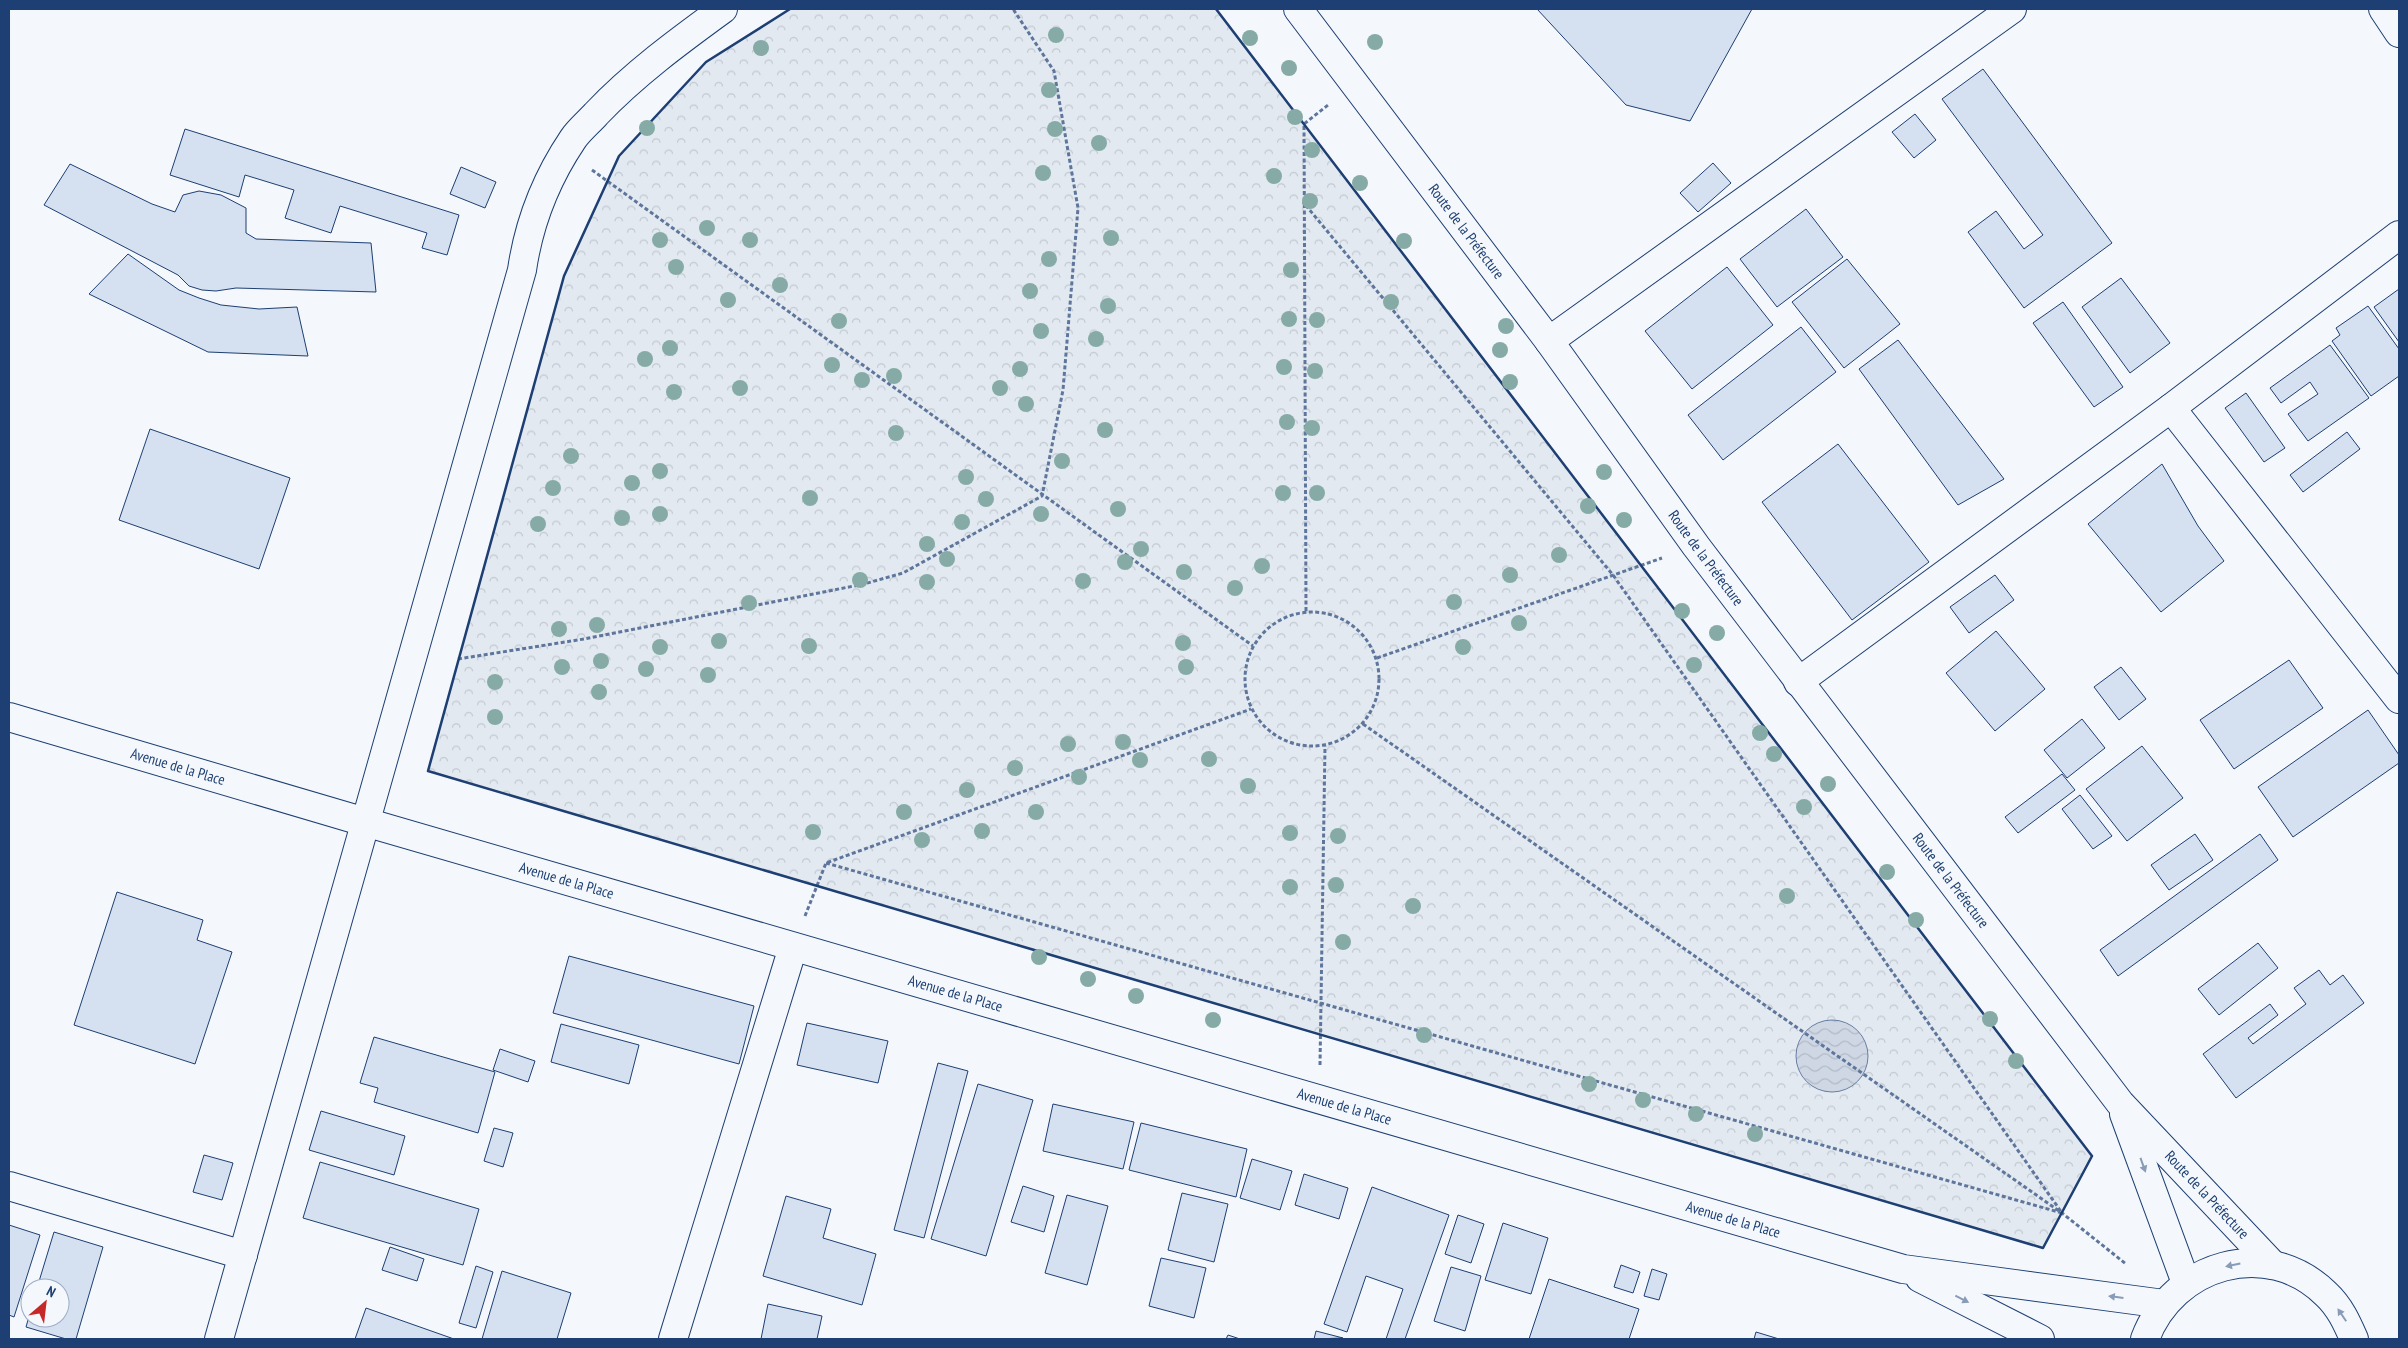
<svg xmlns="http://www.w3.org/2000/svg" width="2408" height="1348" viewBox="0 0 2408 1348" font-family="'PT Sans Narrow',sans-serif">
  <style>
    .park { fill: url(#park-crowns); stroke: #687fa3 }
    .water { fill: url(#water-waves); stroke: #687fa3 }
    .building { fill: #d5e0f0; stroke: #1d3f73 }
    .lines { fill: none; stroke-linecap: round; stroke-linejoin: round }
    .minor-casing { stroke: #1d3f73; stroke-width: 30 }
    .tertiary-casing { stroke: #1d3f73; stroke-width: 30 }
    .path { stroke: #5e769c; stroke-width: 3; stroke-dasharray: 4 2.5; stroke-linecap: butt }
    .minor { stroke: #f4f7fb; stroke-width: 28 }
    .tertiary { stroke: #f4f7fb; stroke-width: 28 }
    .wall { stroke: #1d3f73; stroke-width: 2.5 }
    .tree { fill: #86aba6 }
    .oneway { fill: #889bb7 }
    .labels { text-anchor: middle; stroke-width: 4; stroke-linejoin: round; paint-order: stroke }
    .street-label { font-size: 15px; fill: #1d3f73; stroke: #f4f7fb }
  </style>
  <defs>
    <pattern id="park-crowns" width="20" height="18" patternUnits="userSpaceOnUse" patternTransform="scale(1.25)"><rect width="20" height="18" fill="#e3e9f0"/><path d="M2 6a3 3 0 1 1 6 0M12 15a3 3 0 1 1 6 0" fill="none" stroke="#c2c9d1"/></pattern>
    <pattern id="water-waves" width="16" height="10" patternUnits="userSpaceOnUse" patternTransform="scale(1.25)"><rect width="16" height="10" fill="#cfd7e4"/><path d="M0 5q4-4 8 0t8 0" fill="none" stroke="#b1bac7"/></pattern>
  </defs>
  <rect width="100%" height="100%" fill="#f4f7fb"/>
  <!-- park -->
  <polygon class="park" points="790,9 1216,9 2092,1156 2043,1248 428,771 564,276 619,156 706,62"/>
  <!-- water -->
  <circle class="water" cx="1832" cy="1056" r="36"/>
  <!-- building -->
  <g class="building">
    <polygon points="1537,9 1752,9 1690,121 1626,105"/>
    <polygon points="1983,69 2112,243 2024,308 1968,232 1996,211 2024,249 2043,235 1942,99"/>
    <polygon points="1915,114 1936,140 1914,158 1892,132"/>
    <polygon points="185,129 459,215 447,255 422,248 427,233 340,206 331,233 285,218 294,190 245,175 239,197 170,175"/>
    <polygon points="1713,163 1731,183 1698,212 1680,193"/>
    <polygon points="70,164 152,204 175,212 183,195 199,191 221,195 246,208 246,233 256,239 371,243 376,292 236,288 216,291 202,290 189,286 178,275 44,205"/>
    <polygon points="461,167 496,182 485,208 450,194"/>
    <polygon points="1806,209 1843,257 1777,307 1740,259"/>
    <polygon points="128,254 179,290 199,298 221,305 259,309 297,307 308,356 208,352 89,294"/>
    <polygon points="1847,259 1900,324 1844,368 1792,302"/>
    <polygon points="1727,267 1773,325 1692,389 1645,331"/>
    <polygon points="2121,278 2170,343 2130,373 2082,307"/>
    <polygon points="2399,289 2399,342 2374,307"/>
    <polygon points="2063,302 2123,387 2094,407 2033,323"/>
    <polygon points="2368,306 2399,349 2399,376 2371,396 2332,341 2340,335 2336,328"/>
    <polygon points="1801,327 1836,372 1723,460 1688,415"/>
    <polygon points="1898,340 2004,479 1958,505 1859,369"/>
    <polygon points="2330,345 2369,398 2308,441 2288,414 2318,394 2310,382 2281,403 2270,388"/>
    <polygon points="2246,393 2285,448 2264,462 2225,408"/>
    <polygon points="150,429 290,478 259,569 119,520"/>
    <polygon points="2347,432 2360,449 2303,492 2290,475"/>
    <polygon points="1838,444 1929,562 1852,620 1762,502"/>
    <polygon points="2162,464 2198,526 2224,561 2161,612 2088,524"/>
    <polygon points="1995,575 2014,600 1969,633 1950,607"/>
    <polygon points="1996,631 2045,689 1995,731 1946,673"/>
    <polygon points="2289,660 2323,708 2234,769 2200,720"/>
    <polygon points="2121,667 2146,699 2119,720 2094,687"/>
    <polygon points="2368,710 2399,755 2399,763 2293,837 2258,787"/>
    <polygon points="2082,719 2105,748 2067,778 2044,750"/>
    <polygon points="2142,746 2183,798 2127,841 2086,789"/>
    <polygon points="2062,774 2075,790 2018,833 2005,817"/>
    <polygon points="2080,795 2112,836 2093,849 2062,809"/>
    <polygon points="2195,834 2213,860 2169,890 2151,865"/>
    <polygon points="2260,834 2278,860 2118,976 2100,950"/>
    <polygon points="117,892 203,920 197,940 232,952 195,1064 74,1025"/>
    <polygon points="2258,943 2278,968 2219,1015 2198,989"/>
    <polygon points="569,956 754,1006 739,1064 553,1013"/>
    <polygon points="2319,970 2330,985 2343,975 2364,1003 2236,1098 2203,1054 2270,1004 2278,1015 2248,1038 2253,1044 2306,1004 2294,988"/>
    <polygon points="807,1023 888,1041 878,1083 797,1065"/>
    <polygon points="561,1024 639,1045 629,1084 551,1062"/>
    <polygon points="374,1037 495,1072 478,1133 374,1102 378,1088 360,1083"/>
    <polygon points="500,1049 535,1061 528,1082 493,1070"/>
    <polygon points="938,1063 968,1071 924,1238 894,1230"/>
    <polygon points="978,1084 1033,1100 986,1256 931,1239"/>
    <polygon points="1053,1104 1134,1122 1123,1169 1043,1151"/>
    <polygon points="321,1111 405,1136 394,1175 309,1150"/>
    <polygon points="1141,1123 1247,1149 1236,1197 1129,1170"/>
    <polygon points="494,1128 513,1133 503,1167 484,1161"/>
    <polygon points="204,1155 233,1163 222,1200 193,1192"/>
    <polygon points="1252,1159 1292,1171 1280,1210 1240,1198"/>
    <polygon points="320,1162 479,1209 463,1265 303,1218"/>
    <polygon points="1304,1174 1348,1188 1339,1219 1295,1205"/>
    <polygon points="1023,1186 1054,1196 1044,1232 1011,1222"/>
    <polygon points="1372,1187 1449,1215 1405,1339 1386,1339 1403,1289 1366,1276 1347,1332 1324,1324"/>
    <polygon points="1182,1193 1228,1204 1214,1262 1168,1250"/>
    <polygon points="1067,1195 1108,1206 1087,1285 1045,1273"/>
    <polygon points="786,1196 831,1209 823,1238 876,1254 862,1305 763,1276"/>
    <polygon points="1458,1215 1484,1224 1471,1263 1445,1254"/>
    <polygon points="1503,1223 1548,1238 1531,1294 1485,1280"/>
    <polygon points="9,1225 40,1235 14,1317 9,1315"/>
    <polygon points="54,1232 103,1247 76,1339 66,1339 26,1327 30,1313 30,1318 60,1318 60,1288 37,1288"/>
    <polygon points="390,1247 424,1259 417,1281 382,1270"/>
    <polygon points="1161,1258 1206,1268 1194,1318 1149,1306"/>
    <polygon points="1621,1265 1640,1272 1633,1293 1614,1287"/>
    <polygon points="476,1266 493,1272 476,1328 459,1323"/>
    <polygon points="1451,1267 1481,1276 1465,1331 1434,1321"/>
    <polygon points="1652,1269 1667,1274 1659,1300 1644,1296"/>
    <polygon points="502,1271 571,1293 557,1339 482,1339"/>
    <polygon points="1549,1279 1639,1309 1629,1339 1529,1339"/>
    <polygon points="768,1304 822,1316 817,1339 761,1339"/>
    <polygon points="366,1308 454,1339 355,1339"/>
    <polygon points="1316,1331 1343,1338 1314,1339"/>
    <polygon points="1756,1332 1779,1339 1754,1339"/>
    <polygon points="1228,1335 1240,1339 1226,1339"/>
  </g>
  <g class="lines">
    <defs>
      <g id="minor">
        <polyline points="2383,9 2399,33"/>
        <polyline points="1549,341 2012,9"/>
        <polyline points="2171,408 2399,699"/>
        <polyline points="1798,682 2171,408 2399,235"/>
        <polyline points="9,1186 243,1255"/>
        <path d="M219 1339 522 270C529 222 546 179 573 139 579 130 589 122 596 114 634 74 679 41 723 9"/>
        <polyline points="673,1339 793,947"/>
      </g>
      <g id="tertiary">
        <path id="s1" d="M1298 9 1549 341 1696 546 2120 1103 2273 1265"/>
        <path id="s2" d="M9 717 365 822 1903 1269 2164 1304"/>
        <polyline points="2124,1114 2186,1283"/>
        <polyline points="1920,1278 2040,1339"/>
        <path d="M2145 1339C2173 1264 2267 1236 2326 1294 2340 1307 2347 1323 2354 1339"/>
      </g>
    </defs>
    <!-- minor casing -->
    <use href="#minor" class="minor-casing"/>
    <!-- tertiary casing -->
    <use href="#tertiary" class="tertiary-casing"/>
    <!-- path -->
    <g class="path">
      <polyline points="592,170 1253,646"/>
      <polyline points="1306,611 1304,124 1328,105"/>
      <circle cx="1312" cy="679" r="67"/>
      <polyline points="1377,658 1662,558"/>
      <polyline points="458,659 584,639 864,584 903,573 1042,496 1063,390 1078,208 1054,71 1013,9"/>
      <polyline points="1363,724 2062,1213 2126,1264"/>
      <polyline points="826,863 2062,1213 1613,575 1303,202"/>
      <polyline points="805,916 826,863 1251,709"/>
      <polyline points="1320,1065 1325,746"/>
    </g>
    <!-- minor -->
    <use href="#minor" class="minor"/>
    <!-- tertiary -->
    <use href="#tertiary" class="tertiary"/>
    <!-- wall -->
    <polyline class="wall" points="790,9 706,62 619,156 564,276 428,771 2043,1248 2092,1156 1216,9"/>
  </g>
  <!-- trees -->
  <g class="tree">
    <circle cx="1056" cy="35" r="8"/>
    <circle cx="1250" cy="38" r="8"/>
    <circle cx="1375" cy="42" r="8"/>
    <circle cx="761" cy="48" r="8"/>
    <circle cx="1289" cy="68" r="8"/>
    <circle cx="1049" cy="90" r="8"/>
    <circle cx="1295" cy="117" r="8"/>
    <circle cx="647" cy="128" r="8"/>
    <circle cx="1055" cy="129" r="8"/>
    <circle cx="1099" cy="143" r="8"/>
    <circle cx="1312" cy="150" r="8"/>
    <circle cx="1043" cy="173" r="8"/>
    <circle cx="1274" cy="176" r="8"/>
    <circle cx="1360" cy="183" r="8"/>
    <circle cx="1310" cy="201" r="8"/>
    <circle cx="707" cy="228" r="8"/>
    <circle cx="1111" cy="238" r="8"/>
    <circle cx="660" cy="240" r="8"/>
    <circle cx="750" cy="240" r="8"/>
    <circle cx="1404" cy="241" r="8"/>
    <circle cx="1049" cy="259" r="8"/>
    <circle cx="676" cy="267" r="8"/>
    <circle cx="1291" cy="270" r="8"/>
    <circle cx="780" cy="285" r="8"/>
    <circle cx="1030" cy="291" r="8"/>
    <circle cx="728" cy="300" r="8"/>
    <circle cx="1391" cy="302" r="8"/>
    <circle cx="1108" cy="306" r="8"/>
    <circle cx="1289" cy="319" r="8"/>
    <circle cx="1317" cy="320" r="8"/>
    <circle cx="839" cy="321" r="8"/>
    <circle cx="1506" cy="326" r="8"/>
    <circle cx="1041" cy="331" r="8"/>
    <circle cx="1096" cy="339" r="8"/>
    <circle cx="670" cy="348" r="8"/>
    <circle cx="1500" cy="350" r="8"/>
    <circle cx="645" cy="359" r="8"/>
    <circle cx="832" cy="365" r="8"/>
    <circle cx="1284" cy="367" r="8"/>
    <circle cx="1020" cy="369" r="8"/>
    <circle cx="1315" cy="371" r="8"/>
    <circle cx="894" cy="376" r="8"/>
    <circle cx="862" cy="380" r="8"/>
    <circle cx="1510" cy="382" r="8"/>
    <circle cx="740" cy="388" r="8"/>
    <circle cx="1000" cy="388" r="8"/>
    <circle cx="674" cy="392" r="8"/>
    <circle cx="1026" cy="404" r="8"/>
    <circle cx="1287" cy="422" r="8"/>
    <circle cx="1312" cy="428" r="8"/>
    <circle cx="1105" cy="430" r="8"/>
    <circle cx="896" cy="433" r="8"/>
    <circle cx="571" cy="456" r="8"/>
    <circle cx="1062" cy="461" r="8"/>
    <circle cx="660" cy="471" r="8"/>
    <circle cx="1604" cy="472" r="8"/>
    <circle cx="966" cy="477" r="8"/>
    <circle cx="632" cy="483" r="8"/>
    <circle cx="553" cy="488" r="8"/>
    <circle cx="1283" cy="493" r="8"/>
    <circle cx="1317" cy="493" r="8"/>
    <circle cx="810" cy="498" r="8"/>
    <circle cx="986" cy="499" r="8"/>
    <circle cx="1588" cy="506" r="8"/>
    <circle cx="1118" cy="509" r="8"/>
    <circle cx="660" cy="514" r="8"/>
    <circle cx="1041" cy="514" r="8"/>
    <circle cx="622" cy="518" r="8"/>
    <circle cx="1624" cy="520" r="8"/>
    <circle cx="962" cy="522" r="8"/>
    <circle cx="538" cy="524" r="8"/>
    <circle cx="927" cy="544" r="8"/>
    <circle cx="1141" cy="549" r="8"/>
    <circle cx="1559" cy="555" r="8"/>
    <circle cx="947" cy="559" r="8"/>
    <circle cx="1125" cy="562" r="8"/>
    <circle cx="1262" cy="566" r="8"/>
    <circle cx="1184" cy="572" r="8"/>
    <circle cx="1510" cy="575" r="8"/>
    <circle cx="860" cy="580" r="8"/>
    <circle cx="1083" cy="581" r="8"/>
    <circle cx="927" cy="582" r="8"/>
    <circle cx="1235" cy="588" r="8"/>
    <circle cx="1454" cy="602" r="8"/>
    <circle cx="749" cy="603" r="8"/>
    <circle cx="1682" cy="611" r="8"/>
    <circle cx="1519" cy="623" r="8"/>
    <circle cx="597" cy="625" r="8"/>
    <circle cx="559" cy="629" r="8"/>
    <circle cx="1717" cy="633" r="8"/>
    <circle cx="719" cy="641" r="8"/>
    <circle cx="1183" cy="643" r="8"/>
    <circle cx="809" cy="646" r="8"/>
    <circle cx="660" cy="647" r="8"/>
    <circle cx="1463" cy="647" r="8"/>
    <circle cx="601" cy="661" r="8"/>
    <circle cx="1694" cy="665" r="8"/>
    <circle cx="562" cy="667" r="8"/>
    <circle cx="1186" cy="667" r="8"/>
    <circle cx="646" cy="669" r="8"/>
    <circle cx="708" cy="675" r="8"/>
    <circle cx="495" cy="682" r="8"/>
    <circle cx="599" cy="692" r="8"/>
    <circle cx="495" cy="717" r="8"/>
    <circle cx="1760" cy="733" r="8"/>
    <circle cx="1123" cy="742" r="8"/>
    <circle cx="1068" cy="744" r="8"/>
    <circle cx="1774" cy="754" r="8"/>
    <circle cx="1209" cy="759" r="8"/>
    <circle cx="1140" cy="760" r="8"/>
    <circle cx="1015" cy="768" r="8"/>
    <circle cx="1079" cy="777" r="8"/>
    <circle cx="1828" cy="784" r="8"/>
    <circle cx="1248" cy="786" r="8"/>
    <circle cx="967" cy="790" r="8"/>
    <circle cx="1804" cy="807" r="8"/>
    <circle cx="904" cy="812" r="8"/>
    <circle cx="1036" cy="812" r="8"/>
    <circle cx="982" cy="831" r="8"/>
    <circle cx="813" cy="832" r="8"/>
    <circle cx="1290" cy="833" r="8"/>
    <circle cx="1338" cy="836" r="8"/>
    <circle cx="922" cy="840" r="8"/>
    <circle cx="1887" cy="872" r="8"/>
    <circle cx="1336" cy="885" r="8"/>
    <circle cx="1290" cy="887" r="8"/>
    <circle cx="1787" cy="896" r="8"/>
    <circle cx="1413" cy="906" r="8"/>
    <circle cx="1916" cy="920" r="8"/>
    <circle cx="1343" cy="942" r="8"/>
    <circle cx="1039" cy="957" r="8"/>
    <circle cx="1088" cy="979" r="8"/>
    <circle cx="1136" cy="996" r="8"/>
    <circle cx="1990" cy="1019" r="8"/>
    <circle cx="1213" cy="1020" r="8"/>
    <circle cx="1424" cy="1035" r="8"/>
    <circle cx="2016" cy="1061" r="8"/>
    <circle cx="1589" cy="1084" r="8"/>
    <circle cx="1643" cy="1100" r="8"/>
    <circle cx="1696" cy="1114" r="8"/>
    <circle cx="1755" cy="1134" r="8"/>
  </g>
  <!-- one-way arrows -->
  <defs><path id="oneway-solid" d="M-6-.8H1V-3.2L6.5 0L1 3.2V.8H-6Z" transform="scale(1.25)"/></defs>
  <g class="oneway">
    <use href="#oneway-solid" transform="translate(2143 1165) rotate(70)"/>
    <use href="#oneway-solid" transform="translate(2233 1265) rotate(168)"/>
    <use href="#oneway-solid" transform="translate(2116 1297) rotate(-173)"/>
    <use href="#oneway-solid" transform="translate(1962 1299) rotate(27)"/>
    <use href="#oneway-solid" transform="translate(2342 1315) rotate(-124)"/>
  </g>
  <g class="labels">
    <!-- street labels -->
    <g class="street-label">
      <text dy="5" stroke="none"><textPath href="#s1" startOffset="279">Route de la Préfecture</textPath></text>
      <text dy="5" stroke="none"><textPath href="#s1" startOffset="684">Route de la Préfecture</textPath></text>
      <text dy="5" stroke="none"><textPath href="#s2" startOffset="176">Avenue de la Place</textPath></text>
      <text dy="5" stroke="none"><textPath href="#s2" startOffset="581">Avenue de la Place</textPath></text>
      <text dy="5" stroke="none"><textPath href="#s1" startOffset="1089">Route de la Préfecture</textPath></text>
      <text dy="5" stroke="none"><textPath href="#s2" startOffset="986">Avenue de la Place</textPath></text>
      <text dy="5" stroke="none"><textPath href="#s2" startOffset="1391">Avenue de la Place</textPath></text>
      <text dy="5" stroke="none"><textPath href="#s1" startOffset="1495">Route de la Préfecture</textPath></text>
      <text dy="5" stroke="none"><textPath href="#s2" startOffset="1796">Avenue de la Place</textPath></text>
    </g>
  </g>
  <!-- border -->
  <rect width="2408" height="1348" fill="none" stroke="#1d3f73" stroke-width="20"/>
  <!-- north arrow -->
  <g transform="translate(45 1303) rotate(28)"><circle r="24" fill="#f4f7fb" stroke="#9eadc5"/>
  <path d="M0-4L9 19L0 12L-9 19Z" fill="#c62828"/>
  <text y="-8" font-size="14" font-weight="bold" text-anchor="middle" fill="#1d3f73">N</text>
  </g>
</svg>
